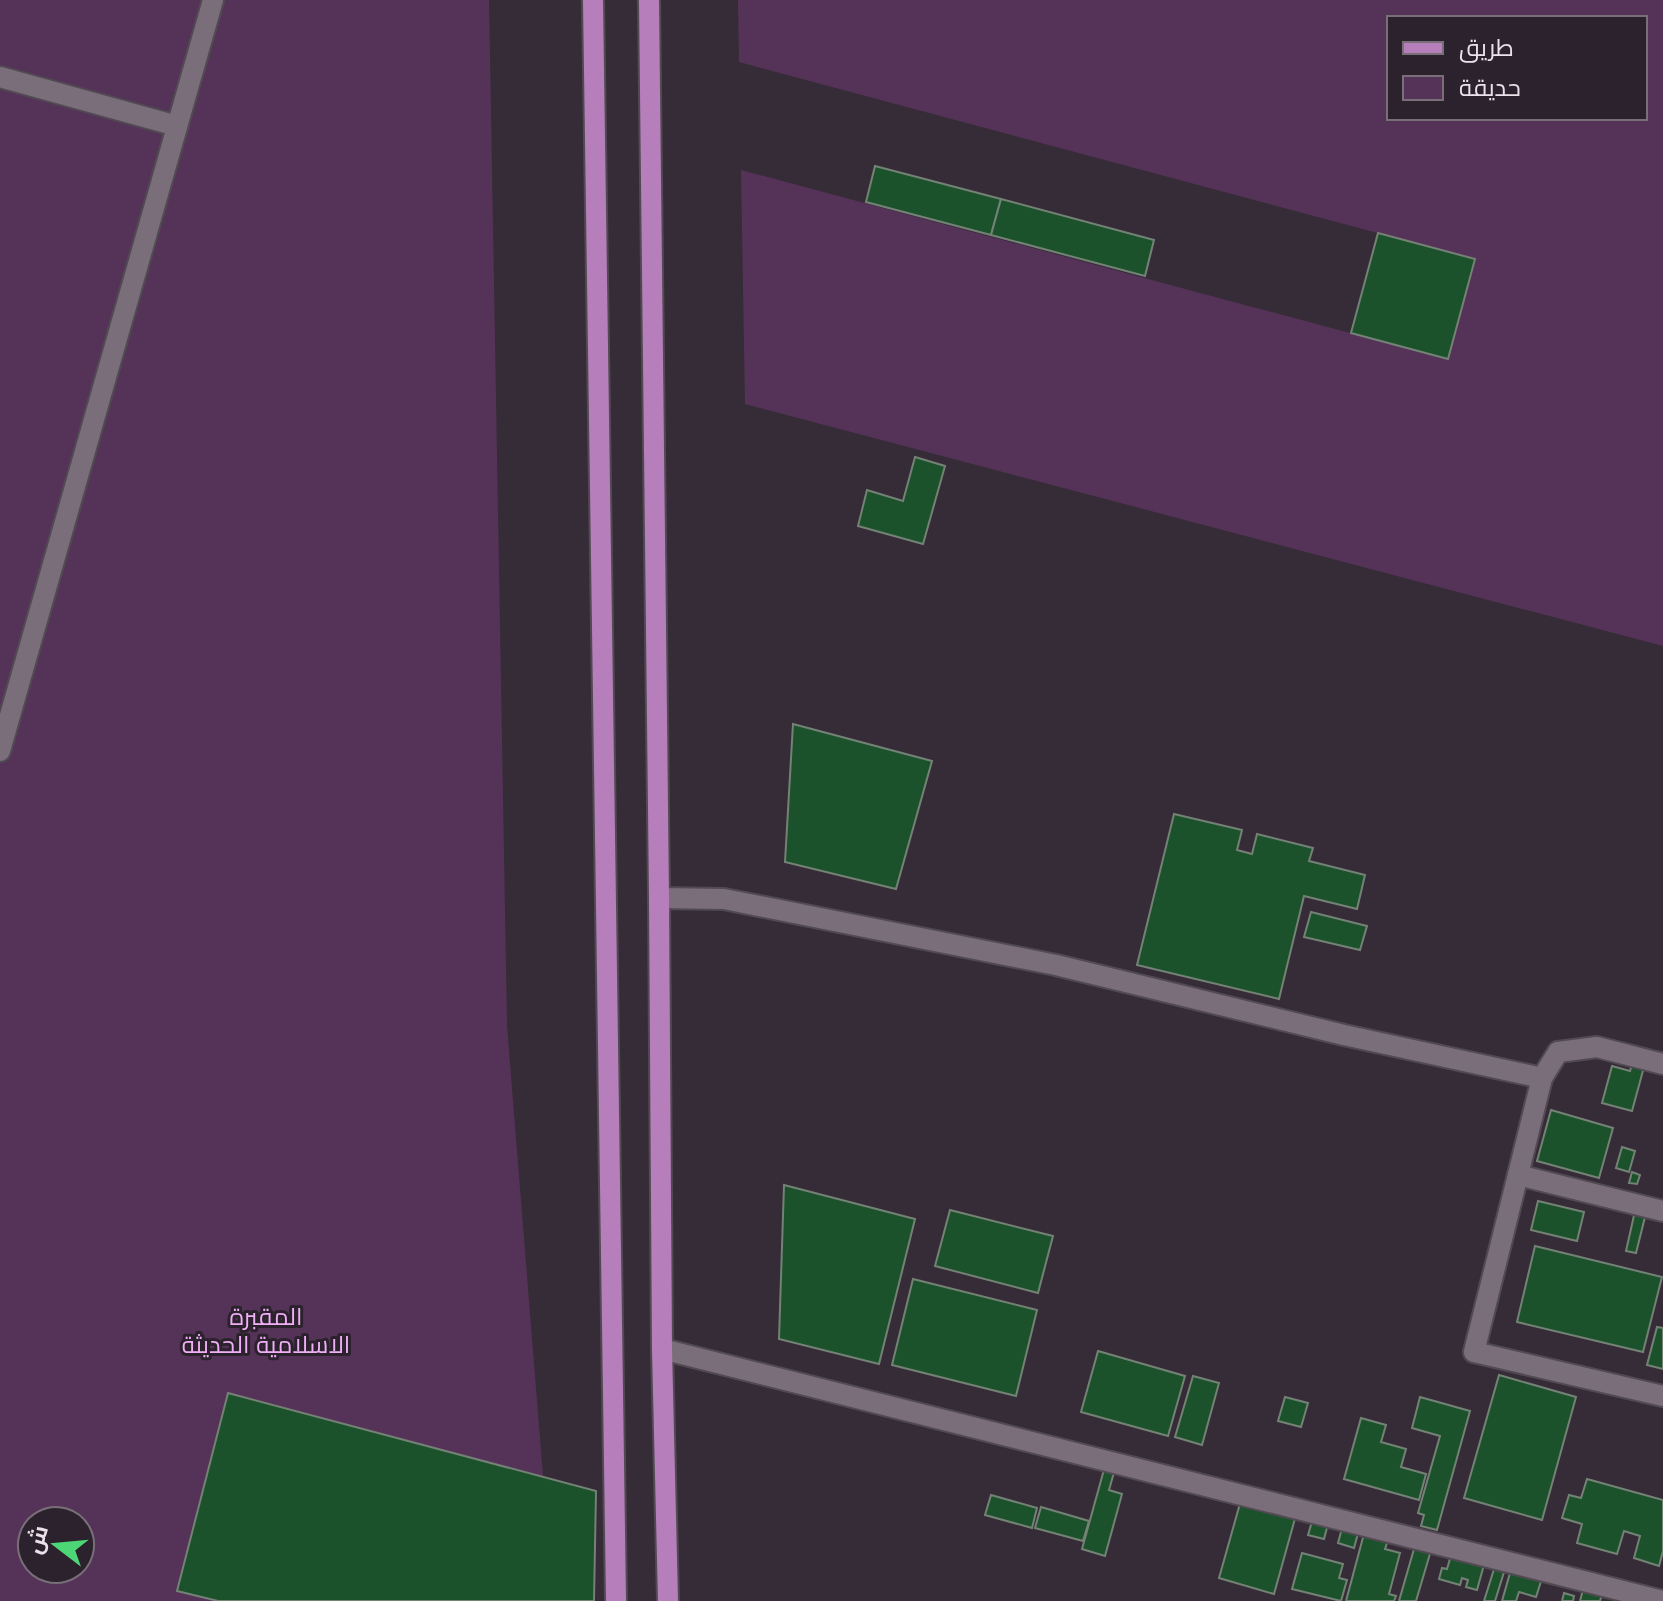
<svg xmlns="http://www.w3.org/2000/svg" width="1663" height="1601" viewBox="0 0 1663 1601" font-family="Inter,Cairo,sans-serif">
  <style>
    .green { fill: #553358; fill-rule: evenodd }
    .building { fill: #1b522b; stroke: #748276; stroke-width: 2 }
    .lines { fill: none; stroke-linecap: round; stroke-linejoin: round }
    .minor-casing { stroke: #524a53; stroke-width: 24 }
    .major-casing { stroke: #524a53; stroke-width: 24 }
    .minor { stroke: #7a6e7a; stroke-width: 20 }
    .major { stroke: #b67fbb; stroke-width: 20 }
    .labels { text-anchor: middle; stroke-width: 6; stroke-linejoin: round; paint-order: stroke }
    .park-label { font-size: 24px; fill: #efaff5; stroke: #2c222d }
  </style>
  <rect width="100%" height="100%" fill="#362c37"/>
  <!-- green -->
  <g class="green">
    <path d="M0 0H489L507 1026 553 1601H0ZM32 1521H80V1569H32Z"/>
    <path d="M738 0H1663V646L745 404 741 170 1447 359 1475 259 739 62ZM1389 18H1645V118H1389Z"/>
  </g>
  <!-- building -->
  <g class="building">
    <polygon points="875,166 1001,199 991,235 866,202"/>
    <polygon points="1001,199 1154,240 1145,276 991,235"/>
    <polygon points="1378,233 1475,259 1448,359 1351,333"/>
    <polygon points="915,457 945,466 923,544 858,526 867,490 903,501"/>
    <polygon points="793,724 932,761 896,889 785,862"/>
    <polygon points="1174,814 1242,830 1237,850 1252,854 1257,834 1313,848 1309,861 1365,875 1357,909 1304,896 1279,999 1137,965"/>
    <polygon points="1311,912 1367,926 1360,950 1304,937"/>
    <polygon points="1632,1064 1644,1067 1632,1111 1602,1103 1612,1066 1630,1071"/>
    <polygon points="1551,1110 1613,1128 1599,1178 1537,1161"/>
    <polygon points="1622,1147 1635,1151 1629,1172 1616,1168"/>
    <polygon points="1632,1172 1640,1175 1637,1184 1629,1183"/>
    <polygon points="784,1185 915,1219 879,1364 779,1339"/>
    <polygon points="1538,1201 1584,1212 1577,1241 1531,1230"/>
    <polygon points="950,1210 1053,1236 1038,1293 935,1266"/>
    <polygon points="1635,1211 1646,1213 1636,1253 1626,1251"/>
    <polygon points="1535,1246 1662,1277 1643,1352 1517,1322"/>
    <polygon points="913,1279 1037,1310 1016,1396 892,1365"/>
    <polygon points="1657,1327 1663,1328 1663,1369 1647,1365"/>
    <polygon points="1098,1351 1185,1376 1168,1436 1081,1412"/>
    <polygon points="1499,1375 1576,1397 1542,1520 1464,1498"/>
    <polygon points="1193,1376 1219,1383 1202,1445 1175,1437"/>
    <polygon points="228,1393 596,1491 594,1601 218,1601 177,1591"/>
    <polygon points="1285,1397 1308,1403 1301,1427 1278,1421"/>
    <polygon points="1420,1397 1470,1411 1437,1530 1421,1526 1424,1515 1418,1513 1440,1436 1412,1428"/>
    <polygon points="1361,1418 1386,1425 1381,1442 1406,1449 1401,1467 1426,1474 1419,1500 1344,1479"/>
    <polygon points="1105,1466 1115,1469 1109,1490 1122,1494 1105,1556 1082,1549"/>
    <polygon points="1587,1479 1663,1500 1663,1551 1659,1566 1634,1558 1640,1536 1624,1531 1617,1554 1577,1543 1582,1524 1562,1518 1569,1495 1581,1498"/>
    <polygon points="991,1495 1037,1508 1032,1528 985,1515"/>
    <polygon points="1241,1500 1296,1515 1274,1594 1219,1578"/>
    <polygon points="1041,1507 1089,1521 1083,1541 1035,1528"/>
    <polygon points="1314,1515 1329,1520 1324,1539 1308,1535"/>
    <polygon points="1344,1521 1360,1526 1354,1548 1338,1543"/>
    <polygon points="1365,1530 1389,1537 1385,1549 1400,1553 1389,1594 1396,1596 1394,1601 1346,1601"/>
    <polygon points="1416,1542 1432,1547 1416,1601 1399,1601"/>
    <polygon points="1452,1552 1485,1561 1477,1590 1466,1587 1468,1580 1462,1578 1460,1585 1439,1579 1442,1568 1447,1569"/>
    <polygon points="1302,1553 1343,1564 1339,1578 1347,1580 1341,1601 1292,1589"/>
    <polygon points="1495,1566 1505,1569 1495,1601 1484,1601"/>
    <polygon points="1512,1566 1543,1575 1536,1597 1519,1592 1516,1601 1502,1601"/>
    <polygon points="1584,1586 1603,1591 1600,1601 1580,1601"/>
    <polygon points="1564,1593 1574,1596 1573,1601 1562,1601"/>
  </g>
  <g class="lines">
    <defs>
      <g id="minor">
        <polyline points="0,77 177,126"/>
        <polyline points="0,751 213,0"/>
        <polyline points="659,898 724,899 1056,965 1344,1035 1542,1078"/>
        <polyline points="1663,1064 1597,1047 1558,1052 1542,1078 1474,1352 1663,1396"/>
        <polyline points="1518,1175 1663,1211"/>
        <polyline points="662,1349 1663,1601"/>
      </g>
      <g id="major">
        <polyline points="593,0 616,1601"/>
        <polyline points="649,0 659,898 662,1349 668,1601"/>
      </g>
    </defs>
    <!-- minor casing -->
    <use href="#minor" class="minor-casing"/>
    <!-- major casing -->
    <use href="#major" class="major-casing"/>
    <!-- minor -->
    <use href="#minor" class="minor"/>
    <!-- major -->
    <use href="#major" class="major"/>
  </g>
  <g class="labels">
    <!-- park labels -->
    <g class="park-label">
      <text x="266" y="1325">المقبرة<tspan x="266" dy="28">الاسلامية الحديثة</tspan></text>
    </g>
  </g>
  <!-- legend -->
  <rect x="1387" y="16" width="260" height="104" fill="#2c222d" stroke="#786f78" stroke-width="2"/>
  <rect x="1403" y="42" width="40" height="12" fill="#b67fbb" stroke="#786f78" stroke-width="2"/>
  <text x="1459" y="56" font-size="24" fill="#e9e2e9">طريق</text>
  <rect x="1403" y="76" width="40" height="24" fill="#553358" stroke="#786f78" stroke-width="2"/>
  <text x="1459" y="96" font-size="24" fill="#e9e2e9">حديقة</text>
  <!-- north arrow -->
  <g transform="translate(56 1545) rotate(286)"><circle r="38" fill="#2c222d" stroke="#786f78" stroke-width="2"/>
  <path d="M0-6L14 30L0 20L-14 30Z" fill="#4dd676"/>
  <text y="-12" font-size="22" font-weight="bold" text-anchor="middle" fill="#e9e2e9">ش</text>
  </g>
</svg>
